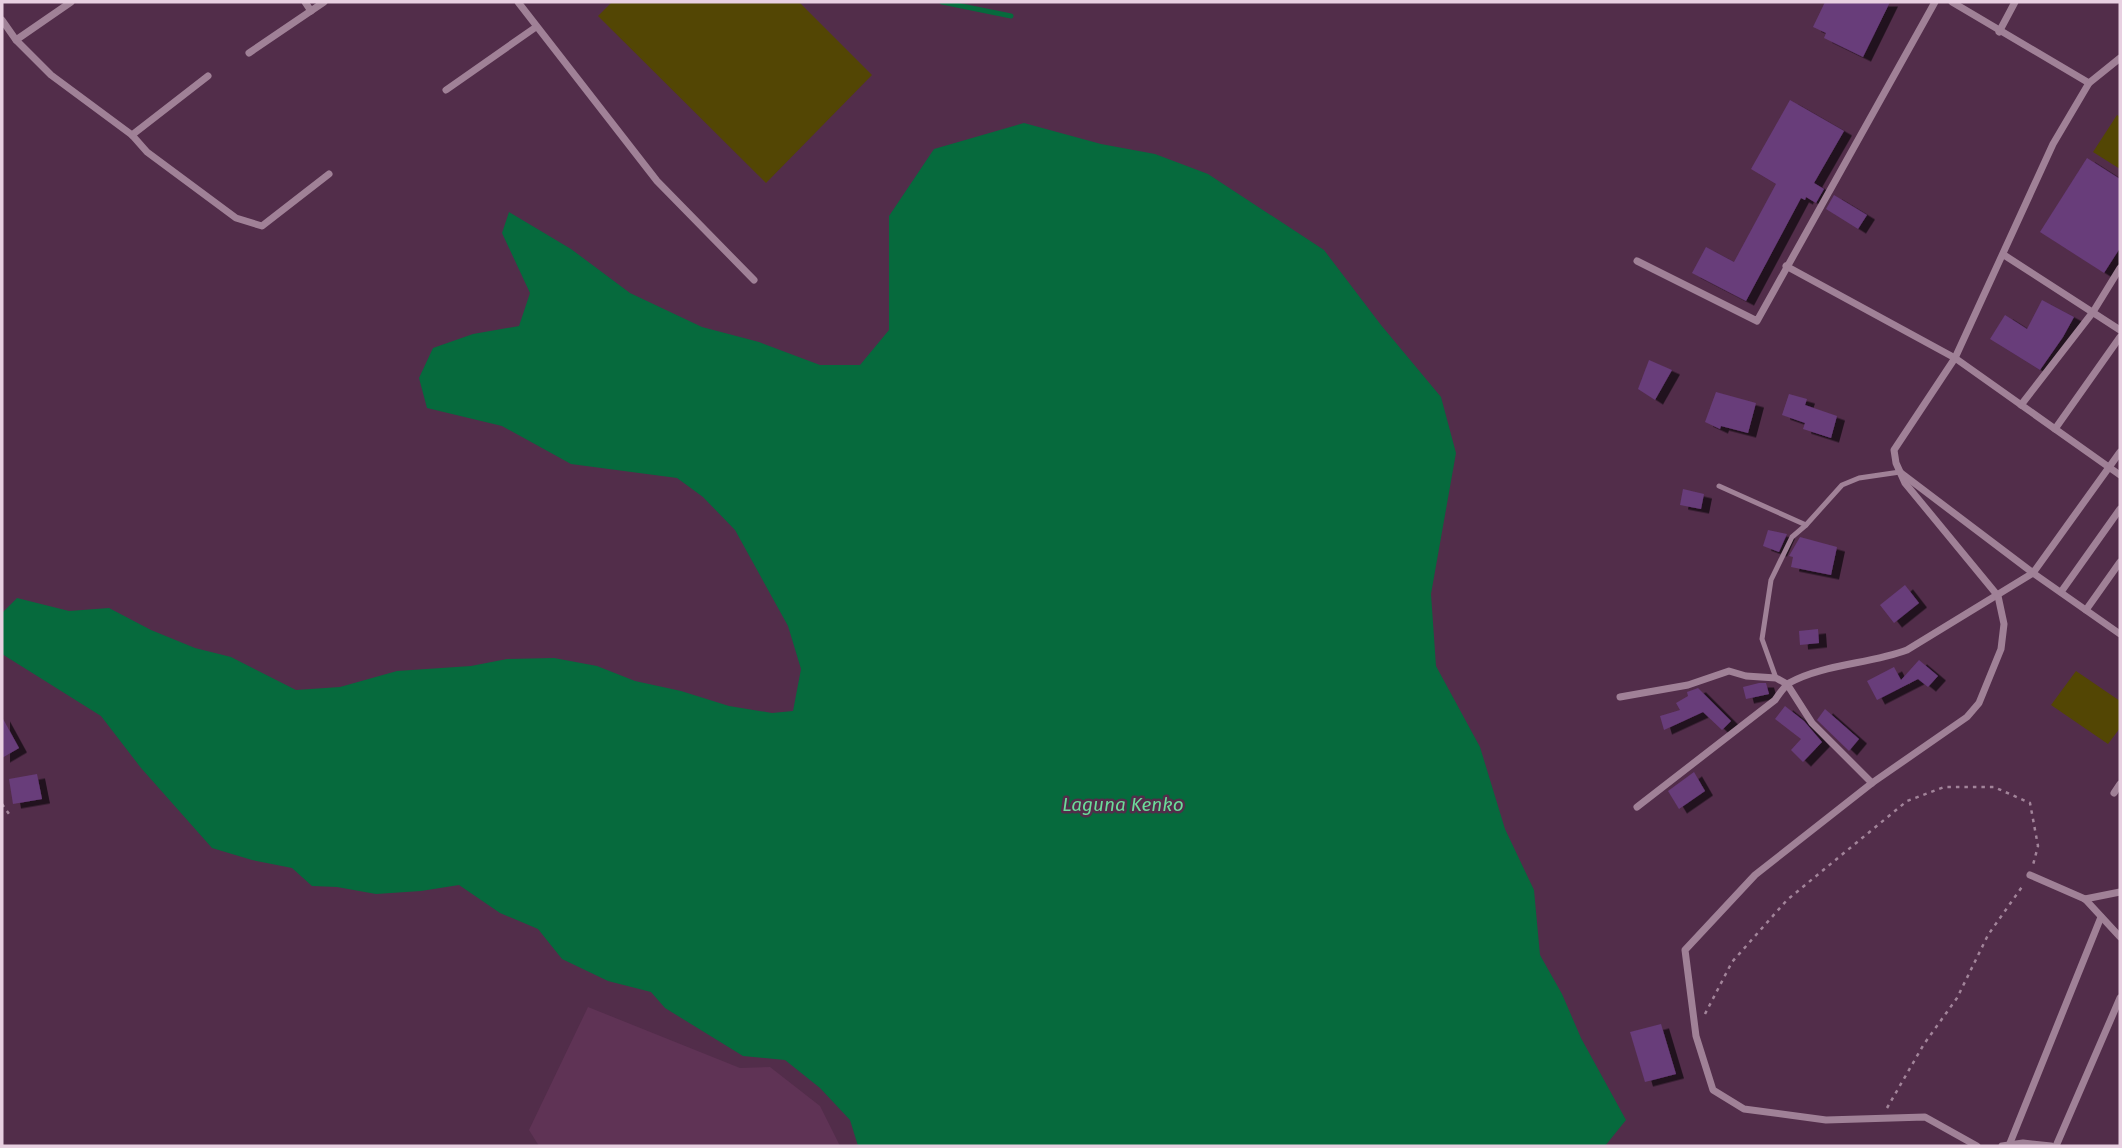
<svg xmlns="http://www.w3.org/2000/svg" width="2122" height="1148" viewBox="0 0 2122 1148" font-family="'Fira Sans',sans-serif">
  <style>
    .built { fill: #5f3355 }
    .green { fill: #534604 }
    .water { fill: #066a3d }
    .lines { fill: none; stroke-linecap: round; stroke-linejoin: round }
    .stream { stroke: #066a3d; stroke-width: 5 }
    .building { fill: #683c7a; filter: url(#shadow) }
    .path { stroke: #a2849a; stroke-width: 2.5; stroke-dasharray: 3.5 5; stroke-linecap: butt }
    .service { stroke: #a08197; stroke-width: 5 }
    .minor { stroke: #a08197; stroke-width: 7 }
    .labels { text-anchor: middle; stroke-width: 5; stroke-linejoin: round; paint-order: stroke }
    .water-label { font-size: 19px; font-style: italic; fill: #6bdc9a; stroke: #522d4a }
  </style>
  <defs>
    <filter id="shadow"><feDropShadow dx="8" dy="4.5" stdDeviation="0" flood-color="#0009"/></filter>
  </defs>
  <rect width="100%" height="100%" fill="#522d4a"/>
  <!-- built -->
  <polygon class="built" points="588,1007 740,1068 770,1067 820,1106 840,1146 539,1146 529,1130"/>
  <!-- green -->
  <g class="green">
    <polygon points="612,2 799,2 872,75 766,183 598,16"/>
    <polygon points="2117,115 2120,117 2120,169 2093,152"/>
    <polygon points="2076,671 2120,701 2120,728 2108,744 2051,705"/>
  </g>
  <!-- water -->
  <polygon class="water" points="1024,123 1101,144 1155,154 1208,174 1324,250 1381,325 1441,397 1456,453 1431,594 1436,666 1480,747 1505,829 1534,890 1540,955 1562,994 1581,1038 1626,1120 1605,1146 858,1146 850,1120 820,1088 785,1060 743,1056 665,1008 651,992 608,981 562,959 538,929 500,913 459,885 421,891 376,894 337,887 312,886 292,868 252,860 212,848 141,768 101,716 2,654 2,613 17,598 69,611 109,608 151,630 195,648 231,657 296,690 340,687 397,671 471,666 507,659 554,658 597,666 635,681 681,691 729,706 772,713 793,711 801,669 788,626 735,530 703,497 677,478 571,464 502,426 427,408 419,378 433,348 473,334 519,326 530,293 502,233 509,212 571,249 630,293 702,327 759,342 820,365 860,365 889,330 889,216 934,149"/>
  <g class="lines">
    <!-- stream -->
    <polyline class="stream" points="942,2 1011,16"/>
  </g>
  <!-- building -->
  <g class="building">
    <polygon points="1825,2 1890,2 1863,57 1824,38 1826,33 1813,27"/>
    <polygon points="1790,100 1844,131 1814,183 1824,189 1816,203 1806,197 1805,200 1801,198 1746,301 1692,273 1706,247 1734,262 1776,184 1751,169"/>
    <polygon points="2087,158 2120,179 2120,248 2104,273 2040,232"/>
    <polygon points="1834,195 1867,215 1858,229 1826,209"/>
    <polygon points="2042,300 2074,317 2063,337 2040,370 1990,339 2005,315 2027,329"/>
    <polygon points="1649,360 1672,370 1655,400 1638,389"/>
    <polygon points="1716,392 1756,403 1748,433 1721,426 1720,429 1705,422"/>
    <polygon points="1789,394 1807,399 1805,405 1837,416 1831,438 1803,429 1805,423 1782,415"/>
    <polygon points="1683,489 1704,494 1701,509 1680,505"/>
    <polygon points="1768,530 1787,534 1779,552 1763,546"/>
    <polygon points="1800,537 1837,547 1831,575 1791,567 1793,557 1789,556"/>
    <polygon points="1905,585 1919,603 1894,623 1880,605"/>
    <polygon points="1818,629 1819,643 1800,645 1799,631"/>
    <polygon points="1919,660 1938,676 1928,687 1918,679 1877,700 1867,681 1894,667 1901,680"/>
    <polygon points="1759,683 1766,683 1769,694 1746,699 1743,687"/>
    <polygon points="1698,688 1731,721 1722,730 1703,712 1664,730 1660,716 1680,710 1676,703 1688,696 1687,692"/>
    <polygon points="1785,706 1804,721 1822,742 1803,762 1791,750 1801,739 1775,719"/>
    <polygon points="1825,709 1859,739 1849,751 1817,720"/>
    <polygon points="2,717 19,748 2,758"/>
    <polygon points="1694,772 1705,791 1679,809 1668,791"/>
    <polygon points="37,774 42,799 13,804 9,779"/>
    <polygon points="1661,1024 1676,1074 1645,1082 1630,1032"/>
  </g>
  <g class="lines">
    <!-- path -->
    <g class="path">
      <polyline points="2,804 9,814"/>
      <polyline points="1705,1014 1732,962 1787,900 1907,801 1944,787 1994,787 2030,803 2038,846 2033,865"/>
      <polyline points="1887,1108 1924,1044 1957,998 1988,935 2024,884"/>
    </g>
    <!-- service -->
    <g class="service">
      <polyline points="1719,486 1806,525"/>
      <polyline points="1776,678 1762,639 1771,580 1792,537 1806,525 1842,485 1859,478 1900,472"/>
    </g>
    <!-- minor -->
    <g class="minor">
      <polyline points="305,2 311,11"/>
      <polyline points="518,2 657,181 754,280"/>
      <polyline points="1952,2 2089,83"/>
      <polyline points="2,20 16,40 51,75 132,135 147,152 236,218 262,226 329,174"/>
      <polyline points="1999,32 2015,2"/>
      <polyline points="16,40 71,2"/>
      <polyline points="249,53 324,2"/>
      <polyline points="446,90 536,27"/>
      <polyline points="132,135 208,76"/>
      <polyline points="2004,255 2120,330"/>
      <polyline points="1637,261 1757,321 1935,2"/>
      <polyline points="1786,266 1955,358 2120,475"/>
      <polyline points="2021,405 2093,312 2120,268"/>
      <polyline points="2055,429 2120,337"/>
      <polyline points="1901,473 2033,573 2120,634"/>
      <polyline points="2061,592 2120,509"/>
      <polyline points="2086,610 2120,562"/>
      <polyline points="1620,697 1688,685 1729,671 1746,676 1776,678 1787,684 1812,723 1872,783"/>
      <polyline points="2114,793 2120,784"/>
      <path d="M1637 807 1775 700C1779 694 1784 687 1789 683 1823 664 1870 664 1907 650L2033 573 2120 452"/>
      <polyline points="2030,875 2085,899 2120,937"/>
      <polyline points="2085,899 2120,892"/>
      <polyline points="2010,1143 2101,917"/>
      <polyline points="1977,1146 1925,1117 1826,1120 1744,1109 1713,1090 1696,1036 1685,950 1755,875 1872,783 1967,717 1979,703 2001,649 2004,624 1998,596 1905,483 1896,463 1894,450 1955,358 2053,144 2089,83 2120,58"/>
      <polyline points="2002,1146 2023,1143 2051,1146"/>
      <polyline points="2056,1146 2120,998"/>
    </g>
  </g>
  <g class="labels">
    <!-- water labels -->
    <g class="water-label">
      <text x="1123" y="811">Laguna Kenko</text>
    </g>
  </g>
  <!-- border -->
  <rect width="2122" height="1148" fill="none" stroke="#e8d0e1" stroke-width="7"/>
</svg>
